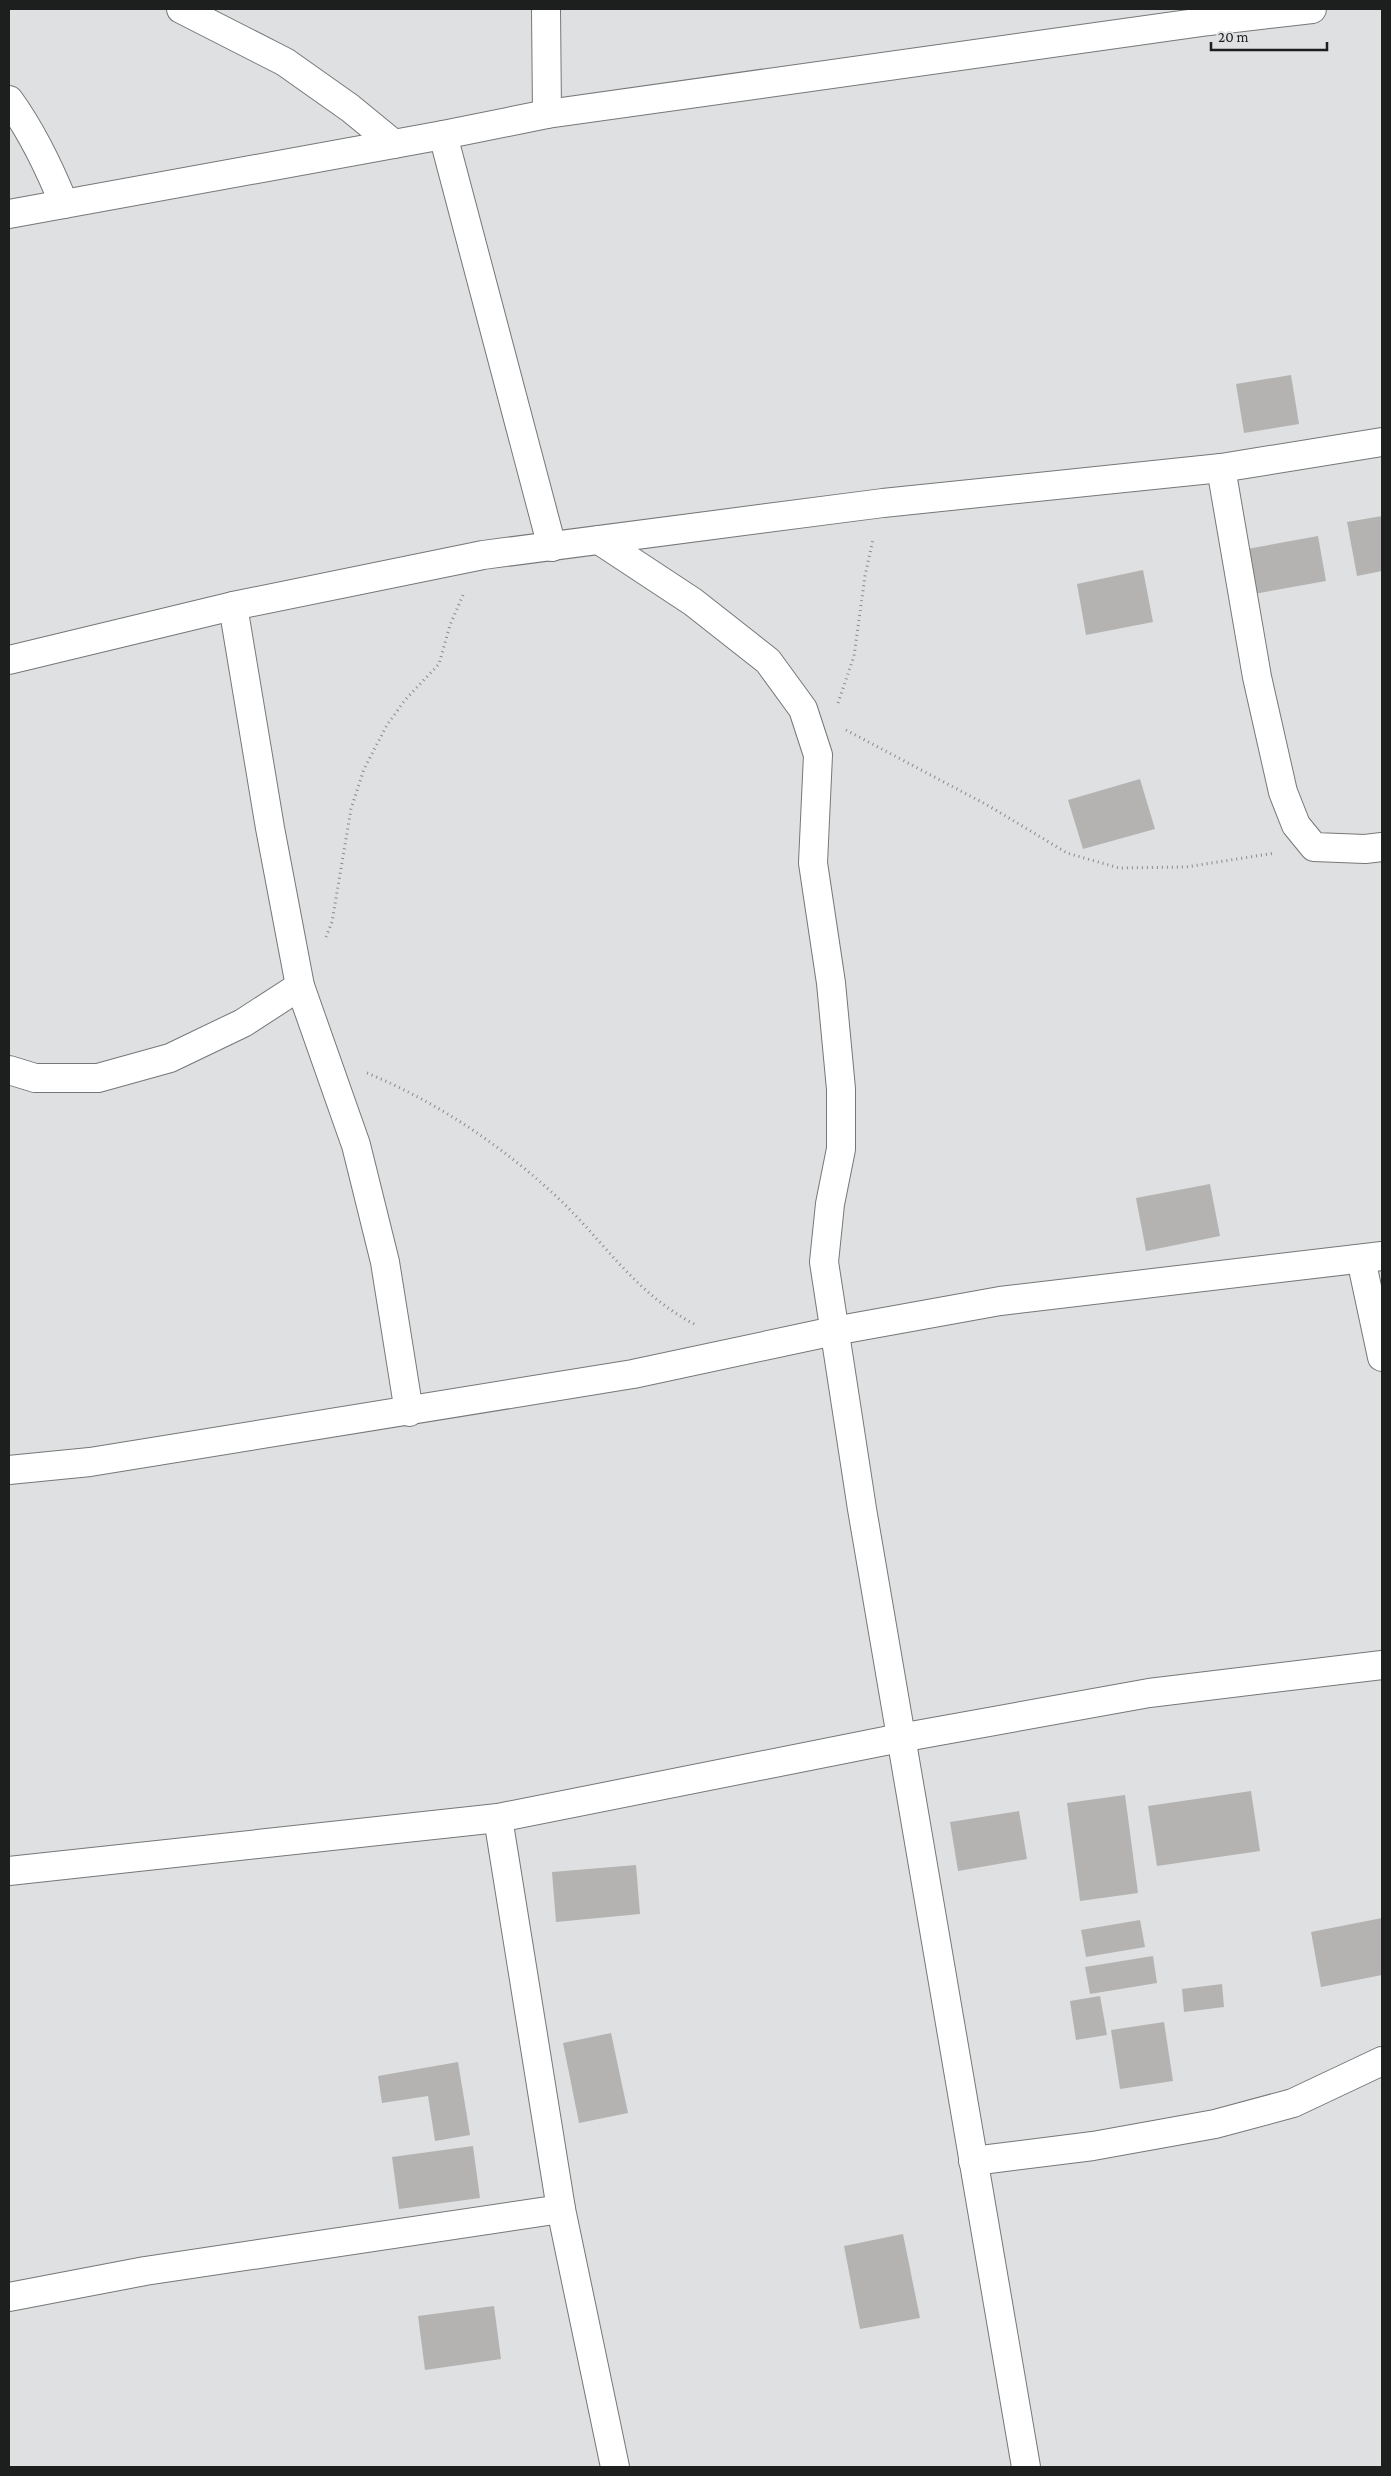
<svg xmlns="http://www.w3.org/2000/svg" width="1391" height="2476" viewBox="0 0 1391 2476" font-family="'Crimson Pro',serif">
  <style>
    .building { fill: #b5b3b2 }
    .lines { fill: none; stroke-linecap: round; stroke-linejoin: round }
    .minor-casing { stroke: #757778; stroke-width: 30 }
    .path { stroke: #898b8c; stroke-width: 3; stroke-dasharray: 1 4; stroke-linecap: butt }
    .minor { stroke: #fff; stroke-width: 28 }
  </style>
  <rect width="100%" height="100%" fill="#dee0e1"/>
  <!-- building -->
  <g class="building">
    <polygon points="1291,375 1299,424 1244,433 1236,384"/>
    <polygon points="1382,516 1382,571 1357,576 1347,522"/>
    <polygon points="1318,536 1326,581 1254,594 1247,549"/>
    <polygon points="1143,570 1153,622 1086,635 1077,584"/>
    <polygon points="1140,779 1155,829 1083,849 1068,800"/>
    <polygon points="1210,1184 1220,1236 1146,1251 1136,1198"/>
    <polygon points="1251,1791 1260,1851 1157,1866 1148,1806"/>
    <polygon points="1125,1795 1138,1893 1080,1901 1067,1803"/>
    <polygon points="1019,1811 1027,1859 958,1871 950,1822"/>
    <polygon points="636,1865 640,1914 556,1922 552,1872"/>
    <polygon points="1382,1918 1382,1975 1321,1987 1311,1932"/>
    <polygon points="1140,1920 1145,1947 1086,1957 1081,1930"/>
    <polygon points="1153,1956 1157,1983 1090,1994 1085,1967"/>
    <polygon points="1222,1984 1224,2007 1184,2012 1182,1989"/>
    <polygon points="1100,1996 1107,2035 1076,2040 1070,2001"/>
    <polygon points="1164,2022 1173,2081 1120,2089 1111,2030"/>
    <polygon points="611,2033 628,2113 579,2123 563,2043"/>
    <polygon points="458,2062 470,2135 435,2141 428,2096 382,2103 378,2076"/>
    <polygon points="473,2146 480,2198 399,2209 392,2157"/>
    <polygon points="903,2234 920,2318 860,2329 844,2246"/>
    <polygon points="494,2306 501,2359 425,2370 418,2316"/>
  </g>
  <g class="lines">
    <defs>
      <g id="minor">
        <polyline points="181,9 285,62 350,108 394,144"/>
        <polyline points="546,9 547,114"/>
        <path d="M9 100C33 133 49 167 64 204"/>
        <polyline points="443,135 552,547"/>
        <polyline points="9,214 443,135 547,114 1202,22 1312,9"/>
        <polyline points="1221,468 1257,677 1283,792 1296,825 1314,847 1365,849 1382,847"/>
        <polyline points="599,540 693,602 768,661 803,709 818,755 813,863 831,983 841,1089 841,1149 830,1204 824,1262 862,1509 1026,2467"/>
        <polyline points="233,606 270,828 300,986 356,1145 385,1262 409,1412"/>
        <polyline points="9,660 233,606 483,555 883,503 1221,468 1382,442"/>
        <polyline points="9,1070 35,1078 98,1078 170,1058 243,1023 300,986"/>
        <polyline points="1361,1259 1382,1357"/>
        <polyline points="9,1470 90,1462 633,1374 834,1331 1000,1301 1382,1256"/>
        <polyline points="498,1818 561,2209 615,2467"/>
        <polyline points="9,1871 498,1818 900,1738 1149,1693 1382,1665"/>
        <polyline points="973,2161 1093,2146 1215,2124 1293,2103 1382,2061"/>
        <polyline points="9,2297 145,2271 561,2209"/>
      </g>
    </defs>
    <!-- minor casing -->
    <use href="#minor" class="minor-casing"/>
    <!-- path -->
    <g class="path">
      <polyline points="838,703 854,656 865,576 873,539"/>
      <polyline points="846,730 989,806 1067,853 1119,868 1186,867 1275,853"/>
      <polyline points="326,937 332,922 351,809 364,769 387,725 405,700 439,664 450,625 463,595"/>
      <path d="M367 1073C437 1102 501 1145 557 1197 605 1242 634 1293 696 1325"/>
    </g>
    <!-- minor -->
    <use href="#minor" class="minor"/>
  </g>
  <!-- border -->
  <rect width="1391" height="2476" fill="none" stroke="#1d1e1e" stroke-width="20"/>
  <!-- scale -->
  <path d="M1211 42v8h116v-8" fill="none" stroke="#1d1e1e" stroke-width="2.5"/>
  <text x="1218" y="42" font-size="15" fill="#1d1e1e" stroke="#dee0e1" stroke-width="4" paint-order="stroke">20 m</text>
</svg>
